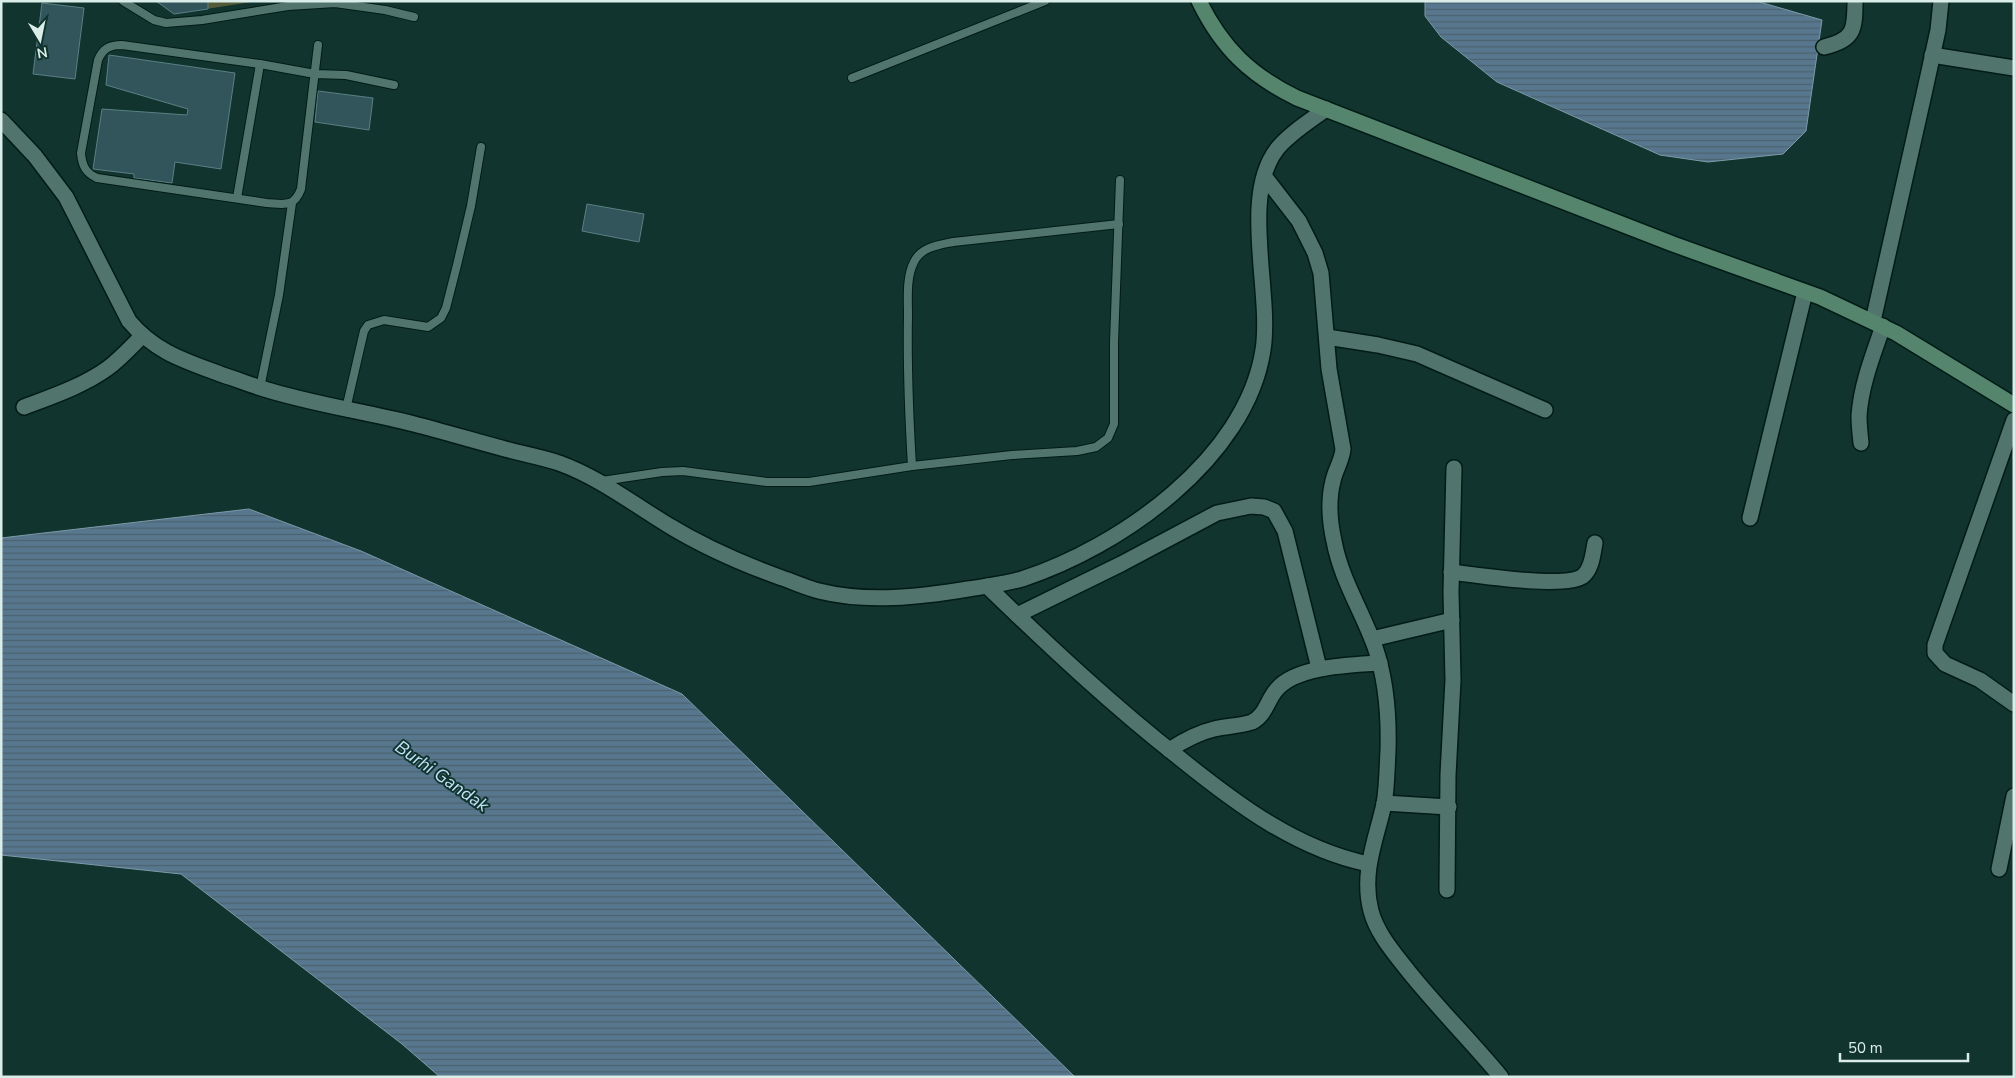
<svg xmlns="http://www.w3.org/2000/svg" width="2015" height="1078" viewBox="0 0 2015 1078" font-family="'Nunito Sans',sans-serif">
  <style>
    .garden { fill: #535a3a }
    .water { fill: url(#water-rules); stroke: #7e9aa9 }
    .building { fill: #31555b; stroke: #5a7f85 }
    .lines { fill: none; stroke-linecap: round; stroke-linejoin: round }
    .lane-casing { stroke: #021b16; stroke-width: 10 }
    .street-casing { stroke: #021b16; stroke-width: 18 }
    .secondary-casing { stroke: #021b16; stroke-width: 18 }
    .lane { stroke: #51756d; stroke-width: 8 }
    .street { stroke: #51756d; stroke-width: 15 }
    .secondary { stroke: #56856e; stroke-width: 15 }
    .labels { text-anchor: middle; stroke-width: 4; stroke-linejoin: round; paint-order: stroke }
    .water-label { font-size: 18px; font-style: italic; fill: #c0e2fa; stroke: #11352e }
  </style>
  <defs>
    <pattern id="water-rules" width="6" height="5" patternUnits="userSpaceOnUse" patternTransform="scale(1.25)"><rect width="6" height="5" fill="#57778e"/><path d="M0 2.5h6" fill="none" stroke="#4d616e"/></pattern>
  </defs>
  <rect width="100%" height="100%" fill="#11352e"/>
  <!-- garden -->
  <polygon class="garden" points="156,1 257,1 174,14"/>
  <!-- water -->
  <g class="water">
    <polygon points="1425,1 1756,1 1822,20 1806,131 1783,154 1708,162 1660,155 1497,82 1441,37 1425,16"/>
    <polygon points="249,509 361,551 682,694 1075,1077 440,1077 402,1044 181,874 1,855 1,538"/>
  </g>
  <!-- building -->
  <g class="building">
    <polygon points="156,1 208,1 208,9 174,14"/>
    <polygon points="42,3 84,8 75,79 33,74"/>
    <polygon points="109,55 235,73 221,169 175,162 172,183 134,178 134,174 93,169 102,109 187,115 188,109 106,85"/>
    <polygon points="318,91 373,98 369,130 315,122"/>
    <polygon points="587,204 644,214 639,242 582,231"/>
  </g>
  <g class="lines">
    <defs>
      <g id="lane">
        <polyline points="123,1 154,20 166,23 202,20 288,6 335,3 385,10 414,17"/>
        <path d="M318 45 301 189C294 208 284 204 267 203L97 178C86 173 82 166 81 153L98 60C103 48 110 45 122 45L260 64 315 74 346 75 394 85"/>
        <polyline points="852,78 1045,1"/>
        <polyline points="237,198 260,64"/>
        <polyline points="260,388 279,295 292,203"/>
        <polyline points="346,409 364,331 368,325 384,320 428,327 441,318 446,308 457,265 471,206 481,147"/>
        <path d="M912 466C909 416 907 366 908 315 908 299 906 277 914 262 921 247 939 245 953 242L1119 224"/>
        <polyline points="602,481 662,472 683,471 767,482 809,482 912,466 1012,455 1077,451 1096,447 1108,438 1114,424 1114,342 1120,180"/>
      </g>
      <g id="street">
        <path d="M1824 47C1854 40 1855 30 1855 1"/>
        <polyline points="1932,55 2014,68"/>
        <path d="M1 120 35 156 66 197 129 321C156 353 186 361 223 375 236 379 248 384 261 388 311 404 363 411 414 424 445 432 475 441 505 449 523 454 541 457 559 463 598 477 632 503 668 525 704 547 743 564 782 578 794 582 807 588 819 591 867 603 920 597 968 589 986 586 1005 584 1022 579 1120 547 1246 459 1263 350 1272 292 1240 197 1277 149 1290 133 1310 121 1326 109"/>
        <path d="M1265 177 1299 221 1315 253 1321 273 1329 369 1343 449C1342 461 1335 470 1333 481 1328 500 1330 523 1334 541 1341 579 1362 611 1375 647 1386 679 1389 717 1388 751 1387 768 1387 787 1384 804 1376 840 1361 873 1371 911 1377 934 1395 954 1409 972 1438 1008 1471 1041 1501 1077"/>
        <polyline points="1873,321 1924,94 1938,30 1941,1"/>
        <polyline points="1327,337 1378,345 1417,354 1545,410"/>
        <path d="M24 407C53 396 83 386 108 368 120 359 131 347 142 336"/>
        <polyline points="2014,420 1935,645 1935,653 1945,664 1980,680 2014,704"/>
        <path d="M1861 443C1860 434 1859 425 1859 416 1861 385 1873 355 1883 326"/>
        <polyline points="1750,518 1805,292"/>
        <path d="M1451 572C1475 575 1566 589 1583 576 1592 569 1593 553 1595 543"/>
        <path d="M987 586C1050 647 1113 706 1182 760 1238 805 1297 849 1368 864"/>
        <polyline points="1017,615 1121,564 1217,513 1251,506 1264,507 1274,511 1285,531 1319,668"/>
        <polyline points="1372,639 1452,620"/>
        <path d="M1169 750C1183 741 1197 733 1214 729 1226 726 1240 726 1252 722 1266 715 1267 700 1277 689 1297 666 1351 665 1380 663"/>
        <polyline points="1384,803 1449,807"/>
        <polyline points="1999,869 2014,796"/>
        <polyline points="1447,890 1448,775 1453,680 1451,592 1454,468"/>
      </g>
      <path id="secondary" d="M1199 1C1222 48 1250 75 1297 98L1673 244 1820 297 1896 333 2014 405"/>
    </defs>
    <!-- lane casing -->
    <use href="#lane" class="lane-casing"/>
    <!-- street casing -->
    <use href="#street" class="street-casing"/>
    <!-- secondary casing -->
    <use href="#secondary" class="secondary-casing"/>
    <!-- lane -->
    <use href="#lane" class="lane"/>
    <!-- street -->
    <use href="#street" class="street"/>
    <!-- secondary -->
    <use href="#secondary" class="secondary"/>
  </g>
  <g class="labels">
    <!-- water labels -->
    <g class="water-label">
      <text transform="translate(442 776) rotate(35)" y="6">Burhi Gandak</text>
    </g>
  </g>
  <!-- border -->
  <rect width="2015" height="1078" fill="none" stroke="#daede8" stroke-width="5"/>
  <!-- north arrow -->
  <g transform="translate(40 40) rotate(170)" stroke="#11352e" stroke-width="4" paint-order="stroke">
  <path d="M0-4L9 19L0 12L-9 19Z" fill="#daede8"/>
  <text y="-8" font-size="14" font-weight="bold" text-anchor="middle" fill="#daede8">N</text>
  </g>
  <!-- scale -->
  <path d="M1840 1053v8h128v-8" fill="none" stroke="#daede8" stroke-width="2.5"/>
  <text x="1848" y="1053" font-size="15" fill="#daede8" stroke="#11352e" stroke-width="4" paint-order="stroke">50 m</text>
</svg>
